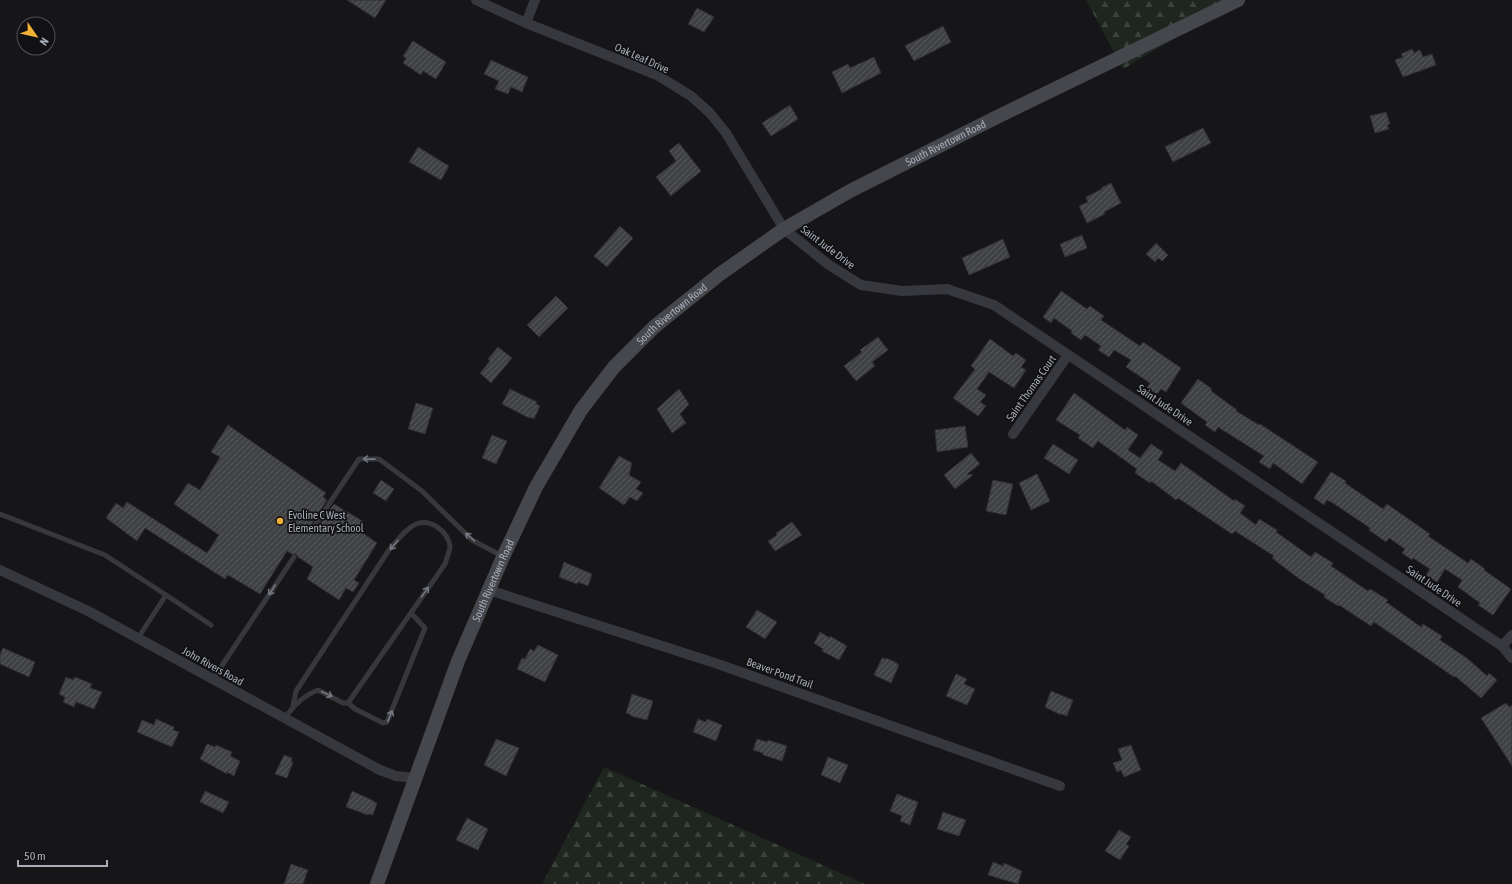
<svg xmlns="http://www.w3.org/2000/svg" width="1512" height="884" viewBox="0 0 1512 884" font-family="'Asap Condensed',sans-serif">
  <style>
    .forest { fill: url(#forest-firs) }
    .building { fill: url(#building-hatch); stroke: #303034 }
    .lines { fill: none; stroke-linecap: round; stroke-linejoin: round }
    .service { stroke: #37383d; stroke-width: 5 }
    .minor { stroke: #37383d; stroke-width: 10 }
    .secondary { stroke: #45474d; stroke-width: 14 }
    .oneway { stroke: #757881 }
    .poi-dot { fill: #f2b134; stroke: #111113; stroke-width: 1.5 }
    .labels { text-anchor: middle; stroke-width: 3.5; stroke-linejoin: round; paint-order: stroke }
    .street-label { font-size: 11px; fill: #a8adb8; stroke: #111113 }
    .poi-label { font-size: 11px; fill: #a8adb8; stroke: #111113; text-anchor: start }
  </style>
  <defs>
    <pattern id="forest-firs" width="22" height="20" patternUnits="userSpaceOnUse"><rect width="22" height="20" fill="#1e261f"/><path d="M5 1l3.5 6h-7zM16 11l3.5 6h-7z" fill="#3c433d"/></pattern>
    <pattern id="building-hatch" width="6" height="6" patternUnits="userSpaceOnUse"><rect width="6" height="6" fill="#404145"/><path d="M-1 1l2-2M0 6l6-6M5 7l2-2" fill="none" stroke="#595a5e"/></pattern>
  </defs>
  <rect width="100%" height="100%" fill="#161618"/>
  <!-- forest -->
  <g class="forest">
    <polygon points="1086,0 1239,0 1123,69"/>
    <polygon points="604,767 865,884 542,884"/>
  </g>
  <!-- building -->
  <g class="building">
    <polygon points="347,0 386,0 375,18"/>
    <polygon points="697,8 714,17 704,32 688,24"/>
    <polygon points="943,26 951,42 914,61 905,46"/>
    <polygon points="413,41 446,62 436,79 423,71 421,75 403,63 406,58 403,56"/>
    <polygon points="1412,49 1414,53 1420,50 1423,57 1432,54 1436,65 1403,77 1395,60 1403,57 1401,54"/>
    <polygon points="874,57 881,73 842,93 832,72 848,64 850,68"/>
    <polygon points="491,60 528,77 522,92 511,87 508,94 495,89 499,81 484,74"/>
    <polygon points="790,105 798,119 771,136 762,123"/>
    <polygon points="1386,112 1390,124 1387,125 1389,129 1375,133 1370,116"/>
    <polygon points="1203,128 1211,143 1173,162 1165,147"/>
    <polygon points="679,143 701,171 671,196 656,177 676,161 669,151"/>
    <polygon points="418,147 449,166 441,180 409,162"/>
    <polygon points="1111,183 1121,203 1104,212 1105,214 1087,223 1079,206 1088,202 1086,197 1102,189 1101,188"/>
    <polygon points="620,226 633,238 607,267 594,256"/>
    <polygon points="1082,235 1087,248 1065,257 1060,244"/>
    <polygon points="1003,239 1010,257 969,275 962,258"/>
    <polygon points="1156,243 1168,255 1162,261 1158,258 1155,262 1146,254"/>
    <polygon points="1061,291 1087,309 1090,306 1104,316 1101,320 1140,346 1143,342 1181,368 1166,392 1161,389 1157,394 1147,388 1150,383 1126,367 1131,360 1114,350 1109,357 1098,350 1101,346 1085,335 1081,340 1071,333 1072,331 1054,318 1051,323 1043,317"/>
    <polygon points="556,296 568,308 539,337 527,325"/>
    <polygon points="878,337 888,350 872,362 875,366 856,381 844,366 862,352 860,350"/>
    <polygon points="990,339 1013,356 1016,353 1026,360 1021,367 1026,370 1014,388 989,372 977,389 986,395 980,402 986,406 978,416 953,398 975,369 971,366"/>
    <polygon points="498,347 512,358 491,383 480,373 490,361 488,359"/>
    <polygon points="1198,379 1212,389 1211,391 1237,410 1236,411 1259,425 1260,424 1318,462 1302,484 1273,463 1270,469 1259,462 1264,456 1218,427 1215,432 1205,425 1207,422 1181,403"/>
    <polygon points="510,389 537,402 536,404 540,406 534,419 530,417 529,418 502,404"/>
    <polygon points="679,389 689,404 680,414 686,423 672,433 657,409"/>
    <polygon points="1074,393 1125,430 1127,427 1138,435 1128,450 1140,458 1151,444 1163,452 1158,460 1175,471 1181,463 1234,501 1235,499 1245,506 1240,513 1256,525 1259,519 1277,530 1276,532 1311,557 1315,552 1333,563 1331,566 1368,591 1370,589 1388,600 1386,602 1421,627 1423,624 1442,636 1440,640 1468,659 1487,676 1489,673 1497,680 1481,698 1455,676 1454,677 1374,622 1371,626 1339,605 1338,606 1324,597 1325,595 1298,578 1272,558 1274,556 1235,531 1232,534 1178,498 1176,500 1151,481 1150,483 1135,473 1137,469 1098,441 1093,448 1078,438 1080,435 1056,420"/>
    <polygon points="416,403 433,408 425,434 408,429"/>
    <polygon points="228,425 326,493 323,497 327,500 312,523 312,528 315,529 318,527 334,504 364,522 360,531 377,543 354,580 359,583 353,592 346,588 339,600 307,579 313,567 298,557 296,554 292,554 287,551 260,594 228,575 225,579 145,528 137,541 106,518 116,503 123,508 127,502 207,553 219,535 174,504 188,483 200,490 220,457 211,452"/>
    <polygon points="965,426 968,447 937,452 935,430"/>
    <polygon points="492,435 507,441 496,464 482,458"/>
    <polygon points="1053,444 1078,460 1069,474 1044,458"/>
    <polygon points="971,453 980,464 967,474 973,475 955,489 944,475"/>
    <polygon points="619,456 632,463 629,475 641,482 636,489 643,493 637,501 630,497 624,505 599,488"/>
    <polygon points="1331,472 1346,481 1345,483 1383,509 1387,504 1430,534 1428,536 1468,563 1471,559 1485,569 1484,570 1511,589 1493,615 1478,605 1480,603 1458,587 1462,580 1445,569 1437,582 1426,575 1430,569 1413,558 1412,560 1402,553 1405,549 1389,538 1386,542 1369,530 1370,528 1333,503 1327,500 1324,505 1314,498"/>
    <polygon points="1037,474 1050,501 1031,510 1019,483"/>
    <polygon points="381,480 394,489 386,501 373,493"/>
    <polygon points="993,480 1013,484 1006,515 986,511"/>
    <polygon points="792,522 802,535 775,551 768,541 777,535 776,533"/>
    <polygon points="564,562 592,574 588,586 578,582 577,584 559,577"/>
    <polygon points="757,610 777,622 765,639 746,627"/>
    <polygon points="820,632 830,638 830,636 847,646 839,660 822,651 823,649 814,643"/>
    <polygon points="538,645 558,655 545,682 517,669 522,658 525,659 530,649 534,651"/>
    <polygon points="3,648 35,662 29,677 0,664 0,655"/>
    <polygon points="882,658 886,659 886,658 897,663 897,664 899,665 891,683 874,675"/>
    <polygon points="956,674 967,679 964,684 975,689 967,705 946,696"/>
    <polygon points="66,677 73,680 75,677 92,684 90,688 102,692 94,709 76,702 74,707 63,702 65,697 59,694"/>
    <polygon points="1051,691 1073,700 1067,716 1061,714 1061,715 1045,707"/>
    <polygon points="632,694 653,701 647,720 631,716 631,715 626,713"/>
    <polygon points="1506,703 1509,707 1512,705 1512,766 1481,718"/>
    <polygon points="156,719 174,727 173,730 179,732 172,747 137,732 142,720 154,725"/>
    <polygon points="698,719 706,722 707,719 722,725 716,741 693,732"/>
    <polygon points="496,739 519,748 506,776 484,765"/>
    <polygon points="757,739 767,742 768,740 787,746 782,761 763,755 763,753 753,750"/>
    <polygon points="207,744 215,747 216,745 232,752 230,756 240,761 234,776 227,772 227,774 200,759"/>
    <polygon points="1131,745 1141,770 1124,777 1121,770 1117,772 1113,763 1122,760 1118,749"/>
    <polygon points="284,755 292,758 291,761 293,762 287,778 275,774"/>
    <polygon points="828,757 848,765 840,783 821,775"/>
    <polygon points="205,791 229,802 223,813 200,802"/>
    <polygon points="352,791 374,801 374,802 377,803 373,815 368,814 368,815 346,807"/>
    <polygon points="897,794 918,802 910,825 900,821 902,816 890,811"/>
    <polygon points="943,812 966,820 959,836 937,829"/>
    <polygon points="467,818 488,829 478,850 456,840"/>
    <polygon points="1119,830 1131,837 1126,844 1129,846 1120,860 1105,851"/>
    <polygon points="993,862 1003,866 1004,863 1022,871 1018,884 988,875"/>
    <polygon points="291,864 308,870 303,884 284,884"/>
  </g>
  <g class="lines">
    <!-- service -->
    <g class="service">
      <polyline points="0,514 105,555 166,595"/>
      <polyline points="315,525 359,459 379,459 422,491 472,540 502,556"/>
      <polyline points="138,638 166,595 211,625"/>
      <polyline points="213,679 294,557"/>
      <polyline points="348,703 355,709 383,723 387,722 425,628 411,613"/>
      <path d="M285 718C294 705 303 696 318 690L343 703H348L445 564C446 559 450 552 450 546 448 532 431 518 416 524 405 529 397 541 389 550L296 691 293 706"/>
    </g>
    <!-- minor -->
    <g class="minor">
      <polyline points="476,0 526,23 657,75 691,96 710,113 726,133 784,229 829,265 861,285 902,291 947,289 994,305 1502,646 1512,658"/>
      <polyline points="526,23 535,0"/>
      <polyline points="1013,434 1068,355"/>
      <polyline points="0,570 88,611 380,770 396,776 415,778"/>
      <polyline points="489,590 718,664 1060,786"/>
      <polyline points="1502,646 1512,635"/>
    </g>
    <!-- secondary -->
    <path class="secondary" id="s1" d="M377 884 458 661 503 557 536 487 581 410 614 367 654 327 720 274 784 229 850 191 995 118 1238 0"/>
  </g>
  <!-- one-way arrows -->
  <defs><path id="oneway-shaft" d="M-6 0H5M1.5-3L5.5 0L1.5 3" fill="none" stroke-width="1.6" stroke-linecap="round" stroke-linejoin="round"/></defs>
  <g class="oneway">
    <use href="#oneway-shaft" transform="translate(369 459) rotate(-179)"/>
    <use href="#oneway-shaft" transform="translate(470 537) rotate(-139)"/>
    <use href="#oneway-shaft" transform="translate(394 545) rotate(130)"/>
    <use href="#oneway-shaft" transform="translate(272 590) rotate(123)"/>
    <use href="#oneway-shaft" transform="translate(425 592) rotate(-55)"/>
    <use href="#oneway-shaft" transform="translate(327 694) rotate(25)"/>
    <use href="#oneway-shaft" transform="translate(390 716) rotate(-68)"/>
  </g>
  <!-- markers -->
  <circle class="poi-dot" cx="280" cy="521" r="4"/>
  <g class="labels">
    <!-- street labels -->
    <g class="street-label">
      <text transform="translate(642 58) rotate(24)" y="4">Oak Leaf Drive</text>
      <text dy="4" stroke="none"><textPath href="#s1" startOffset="974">South Rivertown Road</textPath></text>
      <text transform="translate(828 247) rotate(37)" y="4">Saint Jude Drive</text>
      <text dy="4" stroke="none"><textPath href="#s1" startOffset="650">South Rivertown Road</textPath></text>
      <text transform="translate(1031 388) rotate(-55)" y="4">Saint Thomas Court</text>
      <text transform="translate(1165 405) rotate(34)" y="4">Saint Jude Drive</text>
      <text dy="4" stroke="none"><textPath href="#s1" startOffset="325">South Rivertown Road</textPath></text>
      <text transform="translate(1434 586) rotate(34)" y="4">Saint Jude Drive</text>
      <text transform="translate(213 666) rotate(29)" y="4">John Rivers Road</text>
      <text transform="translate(780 673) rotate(20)" y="4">Beaver Pond Trail</text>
    </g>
    <!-- poi labels -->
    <g class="poi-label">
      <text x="288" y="519">Evoline C West<tspan x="288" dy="13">Elementary School</tspan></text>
    </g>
  </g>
  <!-- north arrow -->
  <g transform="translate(36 36) rotate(124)"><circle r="19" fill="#111113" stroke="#4d4f55"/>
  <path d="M0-3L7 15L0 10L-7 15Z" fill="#f2b134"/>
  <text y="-6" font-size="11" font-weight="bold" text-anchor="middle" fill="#a8adb8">N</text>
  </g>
  <!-- scale -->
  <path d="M18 860v6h89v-6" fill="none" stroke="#a8adb8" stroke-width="2"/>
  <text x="24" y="860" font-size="12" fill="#a8adb8" stroke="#111113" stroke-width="3" paint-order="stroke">50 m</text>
</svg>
